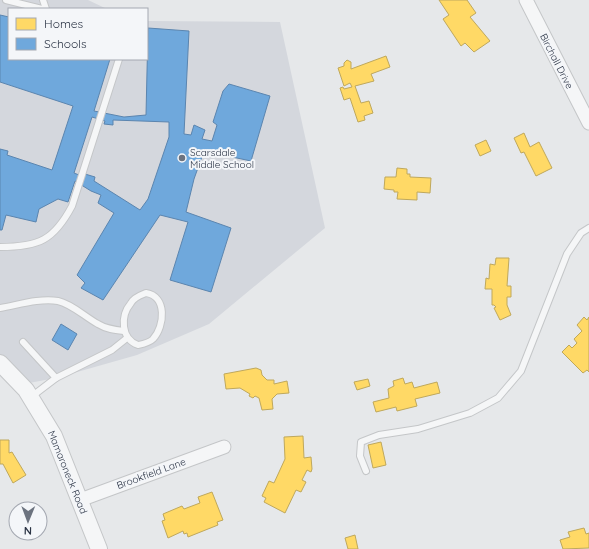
<svg xmlns="http://www.w3.org/2000/svg" width="589" height="549" viewBox="0 0 589 549" font-family="Quicksand,sans-serif">
  <style>
    .built { fill: #d4d7dd }
    .homes { fill: #ffd966; stroke: #bfa85c }
    .schools { fill: #6fa8dc; stroke: #5b85af; fill-rule: evenodd }
    .lines { fill: none; stroke-linecap: round; stroke-linejoin: round }
    .service-casing { stroke: #c4c6c8; stroke-width: 8 }
    .minor-casing { stroke: #c4c6c8; stroke-width: 15 }
    .tertiary-casing { stroke: #c4c6c8; stroke-width: 18 }
    .service { stroke: #f5f6f7; stroke-width: 6 }
    .minor { stroke: #f5f6f7; stroke-width: 13 }
    .tertiary { stroke: #f5f6f7; stroke-width: 16 }
    .poi-dot { fill: #6c737f; stroke: #f4f6f9; stroke-width: 1.5 }
    .labels { text-anchor: middle; stroke-width: 4; stroke-linejoin: round; paint-order: stroke }
    .street-label { font-size: 10px; fill: #2b3445; stroke: #f4f6f9 }
    .poi-label { font-size: 10px; fill: #2b3445; stroke: #f4f6f9; text-anchor: start }
  </style>
  <rect width="100%" height="100%" fill="#e6e8ea"/>
  <!-- built -->
  <polygon class="built" points="0,0 88,0 107,9 9,9 9,59 147,59 147,21 280,22 325,228 209,324 137,355 56,378 29,383 0,354"/>
  <!-- homes -->
  <g class="homes">
    <polygon points="439,0 467,0 476,13 470,17 490,41 474,52 465,43 461,46 443,19 449,15"/>
    <polygon points="386,56 390,67 371,74 374,81 355,86 361,103 369,101 373,113 364,116 365,120 358,122 350,98 344,100 340,88 343,87 344,89 352,87 350,83 344,86 338,68 344,66 344,63 347,60 351,62 351,69"/>
    <polygon points="524,133 530,147 539,142 552,168 536,176 524,152 521,153 514,138"/>
    <polygon points="486,140 491,151 480,156 475,145"/>
    <polygon points="397,168 407,169 407,174 410,174 410,177 431,178 430,193 417,192 417,200 397,199 398,192 394,192 394,190 384,189 385,177 396,177"/>
    <polygon points="496,258 509,258 507,286 511,286 511,297 507,297 507,305 511,315 500,320 494,308 496,307 494,305 492,305 492,289 485,289 486,278 489,279 490,264 495,265"/>
    <polygon points="584,317 587,320 589,317 589,372 587,370 583,373 562,352 569,345 572,348 577,343 574,339 582,331 577,325"/>
    <polygon points="256,368 261,370 262,375 267,380 274,380 274,384 287,381 289,393 277,394 272,399 273,409 262,410 259,398 255,396 253,398 249,396 250,394 240,388 226,389 224,374"/>
    <polygon points="403,378 405,384 412,382 414,388 437,382 440,393 415,399 417,406 397,411 396,407 376,412 373,402 389,398 388,389 394,386 393,381"/>
    <polygon points="368,379 370,386 357,390 354,382"/>
    <polygon points="303,436 304,458 311,457 312,469 311,472 307,470 302,480 306,482 301,492 296,490 285,513 264,502 266,498 262,496 269,481 274,483 285,459 284,437"/>
    <polygon points="0,440 9,440 9,453 12,452 26,475 13,483 3,464 0,464"/>
    <polygon points="381,442 386,465 373,468 368,445"/>
    <polygon points="212,492 223,520 217,522 218,525 188,537 187,533 184,534 183,531 168,538 162,521 165,520 163,514 182,506 184,509 200,503 198,497"/>
    <polygon points="584,528 586,534 589,533 589,548 563,549 560,540 570,537 568,532"/>
    <polygon points="355,535 358,549 348,549 345,538"/>
  </g>
  <!-- schools -->
  <g class="schools">
    <path d="M0 15 9 17V59H110L94 111 124 117 146 115 148 28 189 31 184 134 191 135 194 125 205 130 202 139 212 141 217 125 213 122 223 91 229 84 270 96 251 161 204 151 194 179 186 212 231 228 211 292 170 280 188 222 160 215 103 300 81 288 85 283 77 275 114 213 98 203 101 195 91 191 75 181 68 202 58 199 39 209 36 222 6 215 2 230H0V149L8 151 7 155 52 170 73 106 0 82ZM92 117 105 121 104 124 113 125V120L169 122V137L148 199 140 210 94 181 95 177 85 174 84 177 74 173Z"/>
    <polygon points="61,324 77,334 68,350 52,340"/>
  </g>
  <g class="lines">
    <defs>
      <g id="service">
        <polyline points="6,0 42,9"/>
        <polyline points="43,0 46,9"/>
        <path d="M0 247C39 247 54 240 72 206L119 59"/>
        <path d="M146 293C167 296 165 326 153 339 149 343 143 344 138 345 121 339 120 316 131 303 134 297 141 295 146 293Z"/>
        <path d="M0 308C18 305 39 298 58 301 72 304 85 317 98 324 106 329 115 330 124 331"/>
        <polyline points="23,342 56,378"/>
        <polyline points="31,397 56,378 112,350 127,338"/>
        <polyline points="366,471 360,456 361,442 379,435 418,429 470,413 498,398 521,371 567,254 581,233 589,228"/>
      </g>
      <g id="minor">
        <polyline points="526,0 589,123"/>
        <polyline points="80,500 224,447"/>
      </g>
      <polyline id="tertiary" points="0,363 26,390 54,436 99,549"/>
    </defs>
    <!-- service casing -->
    <use href="#service" class="service-casing"/>
    <!-- minor casing -->
    <use href="#minor" class="minor-casing"/>
    <!-- tertiary casing -->
    <use href="#tertiary" class="tertiary-casing"/>
    <!-- service -->
    <use href="#service" class="service"/>
    <!-- minor -->
    <use href="#minor" class="minor"/>
    <!-- tertiary -->
    <use href="#tertiary" class="tertiary"/>
  </g>
  <!-- markers -->
  <circle class="poi-dot" cx="182" cy="158" r="4"/>
  <g class="labels">
    <!-- street labels -->
    <g class="street-label">
      <text transform="translate(557 61) rotate(63)" y="4">Birchall Drive</text>
      <text transform="translate(68 472) rotate(68)" y="4">Mamaroneck Road</text>
      <text transform="translate(151 473) rotate(-20)" y="4">Brookfield Lane</text>
    </g>
    <!-- poi labels -->
    <g class="poi-label">
      <text x="190" y="156">Scarsdale<tspan x="190" dy="12">Middle School</tspan></text>
    </g>
  </g>
  <!-- legend -->
  <rect x="8" y="8" width="140" height="52" fill="#f4f6f9" stroke="#a4a8b1"/>
  <rect x="16" y="18" width="20" height="12" fill="#ffd966" stroke="#a4a8b1"/>
  <text x="44" y="28" font-size="12" fill="#2b3445">Homes</text>
  <rect x="16" y="38" width="20" height="12" fill="#6fa8dc" stroke="#a4a8b1"/>
  <text x="44" y="48" font-size="12" fill="#2b3445">Schools</text>
  <!-- north arrow -->
  <g transform="translate(28 521) rotate(181)"><circle r="19" fill="#f4f6f9" stroke="#a4a8b1"/>
  <path d="M0-3L7 15L0 10L-7 15Z" fill="#6c737f"/>
  <text y="-6" font-size="11" font-weight="bold" text-anchor="middle" fill="#2b3445">N</text>
  </g>
</svg>
